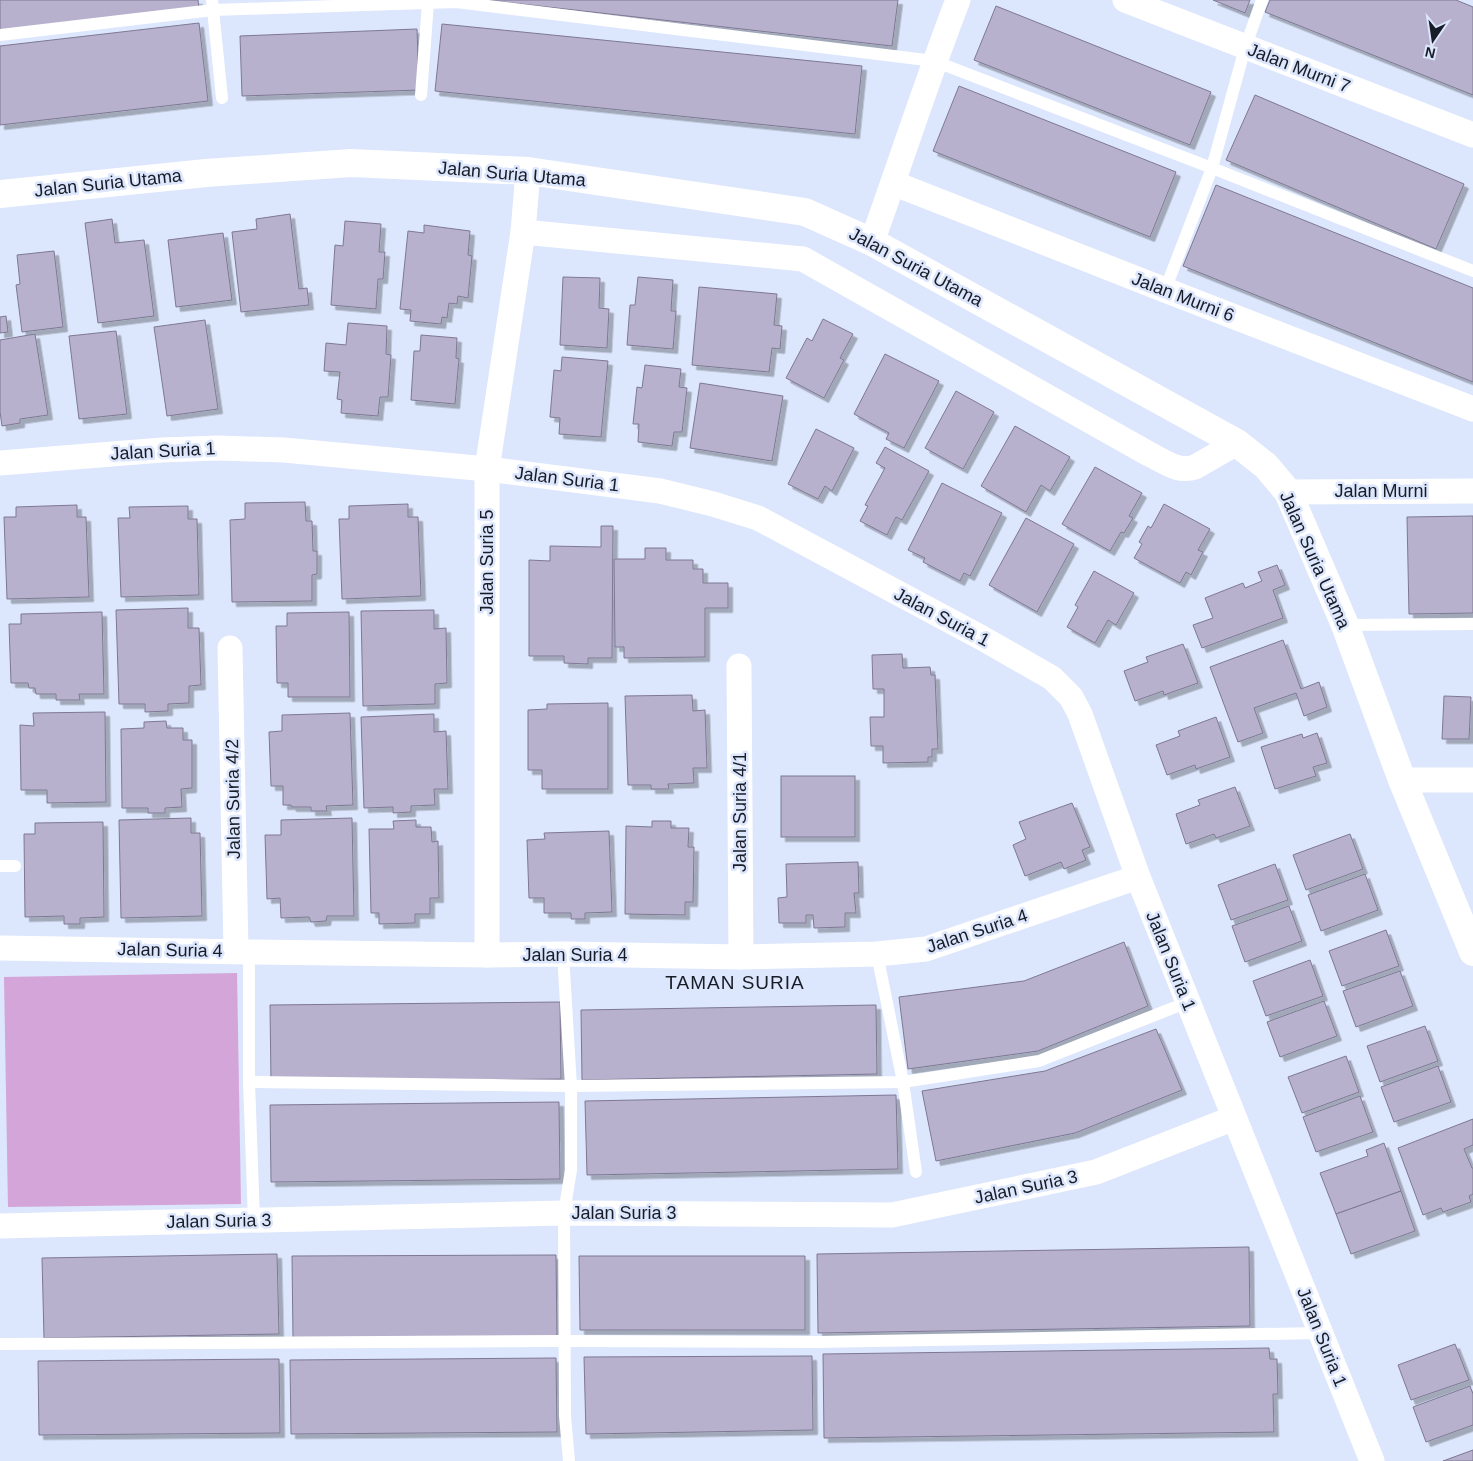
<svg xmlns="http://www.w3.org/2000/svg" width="1473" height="1461" viewBox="0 0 1473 1461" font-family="Arial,sans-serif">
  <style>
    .green { fill: #d4a5d8 }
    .building { fill: #b7b1cd; stroke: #7e7893; filter: url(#shadow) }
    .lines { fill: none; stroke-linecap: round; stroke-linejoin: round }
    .service { stroke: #fff; stroke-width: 12 }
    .minor { stroke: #fff; stroke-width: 25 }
    .secondary { stroke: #fff; stroke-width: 28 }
    .labels { text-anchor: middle; stroke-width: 5; stroke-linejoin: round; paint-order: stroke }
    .street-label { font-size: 18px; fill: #181c26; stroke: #dce6fc }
    .neighbourhood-label { font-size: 19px; letter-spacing: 1px; fill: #181c26; stroke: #dce6fc }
  </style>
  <defs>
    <filter id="shadow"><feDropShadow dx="4.5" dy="4.5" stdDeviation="0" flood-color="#0004"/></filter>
  </defs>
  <rect width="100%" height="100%" fill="#dce6fc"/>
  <!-- green -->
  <polygon class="green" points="237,973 241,1204 8,1207 4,977"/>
  <!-- building -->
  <g class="building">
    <polygon points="0,0 198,0 199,9 0,32"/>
    <polygon points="486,0 898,0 892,46"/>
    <polygon points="1213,0 1250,0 1245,13"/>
    <polygon points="1270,0 1456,0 1473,7 1473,95 1265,12"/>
    <polygon points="996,6 1211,92 1190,145 974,60"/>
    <polygon points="199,23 208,101 0,125 0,46"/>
    <polygon points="442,24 862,66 855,134 435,91"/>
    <polygon points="417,29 419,90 242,96 240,36"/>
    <polygon points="959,86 1176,172 1150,237 933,151"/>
    <polygon points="1255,95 1464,184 1436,249 1226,160"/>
    <polygon points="1216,185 1473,288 1473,382 1183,266"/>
    <polygon points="290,214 299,289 307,288 309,305 241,312 232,232 257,229 256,219"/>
    <polygon points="112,219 115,243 144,240 154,316 98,323 85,223"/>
    <polygon points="345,221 381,224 379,252 385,252 383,279 378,279 376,309 331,305 335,245 343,246"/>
    <polygon points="424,225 470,231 468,255 472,256 468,298 458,296 457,304 449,303 447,318 442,317 441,324 410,321 411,310 400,309 408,231 424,233"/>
    <polygon points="223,233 232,300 176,307 168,240"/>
    <polygon points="54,251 63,327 22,332 16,285 20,284 17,255"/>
    <polygon points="563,277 600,278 599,308 609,309 607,348 560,345"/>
    <polygon points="638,277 673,280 671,311 676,311 673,349 627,345 630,305 635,305"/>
    <polygon points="699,287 777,294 774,325 782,326 780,349 772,348 769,372 692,365"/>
    <polygon points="6,316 8,332 0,333 0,317"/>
    <polygon points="823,319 853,334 840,358 844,360 824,398 786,378 807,338 812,341"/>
    <polygon points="205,320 218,409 167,416 154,327"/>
    <polygon points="348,323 387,326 386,354 391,355 388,397 380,397 378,416 341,413 342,400 337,399 340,372 324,371 326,343 346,345"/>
    <polygon points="116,331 127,414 79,419 69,336"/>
    <polygon points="35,334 48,415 20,419 20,423 2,426 0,412 0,340"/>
    <polygon points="421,335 457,338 456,358 459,359 455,404 411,400 414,351 420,351"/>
    <polygon points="885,354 939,381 904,448 886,439 889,433 854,414"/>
    <polygon points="562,357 608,361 601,437 559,434 560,418 550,417 554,370 561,371"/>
    <polygon points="645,365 681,369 679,387 687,388 682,432 674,432 672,446 638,442 639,424 633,424 637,387 642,388"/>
    <polygon points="700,383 783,396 772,461 690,448"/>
    <polygon points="956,391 994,412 963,469 925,448"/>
    <polygon points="1015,426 1070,457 1050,491 1041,485 1026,512 981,486"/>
    <polygon points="816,429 854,448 832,491 825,486 818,499 788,484"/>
    <polygon points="885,447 929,471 902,520 896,517 887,535 860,521 868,506 865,505 885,468 876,463"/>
    <polygon points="1095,467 1142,493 1129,516 1133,518 1124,533 1121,532 1110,551 1062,524"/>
    <polygon points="942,483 1002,513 970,576 964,573 960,581 923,562 925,558 908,550"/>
    <polygon points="305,502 306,521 312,521 313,551 317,551 317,574 312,575 312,601 232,602 230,520 245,519 245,503"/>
    <polygon points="408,504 408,517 418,517 421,596 342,599 339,519 349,519 349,506"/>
    <polygon points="1164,504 1210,529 1198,550 1203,552 1191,575 1186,572 1180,583 1134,558 1142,544 1139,542 1148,526 1151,528"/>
    <polygon points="77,505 77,517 86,517 89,597 7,599 4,517 16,517 16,507"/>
    <polygon points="188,506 188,519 197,519 199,595 121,597 118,518 130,518 129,507"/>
    <polygon points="1473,516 1473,613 1409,614 1407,517"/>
    <polygon points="1026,518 1074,544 1037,612 989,585"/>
    <polygon points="601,526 613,526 612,658 588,658 588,664 564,663 564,656 529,656 529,560 550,561 550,546 601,547"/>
    <polygon points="645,548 666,548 666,560 693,560 693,569 703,569 703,583 728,583 728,608 705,608 705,657 624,658 624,647 615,647 614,559 645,559"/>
    <polygon points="1277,565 1285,585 1273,590 1283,618 1202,648 1193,625 1213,618 1205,598 1243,583 1245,588 1262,581 1258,572"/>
    <polygon points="1094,571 1134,593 1116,625 1108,620 1095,643 1067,627 1078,607 1075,605"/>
    <polygon points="188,608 188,628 199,628 201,685 189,686 189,703 168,704 168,711 145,712 145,704 119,704 116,610"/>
    <polygon points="434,610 434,629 446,628 447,683 435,684 435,704 363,706 361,611"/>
    <polygon points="102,612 104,694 79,694 80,700 56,700 56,694 36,694 35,688 29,688 28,683 11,683 9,624 21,624 21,614"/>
    <polygon points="349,612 350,697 288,697 288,683 277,683 276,626 287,626 287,613"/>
    <polygon points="1283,640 1301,689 1319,682 1327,707 1304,716 1296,693 1254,708 1263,733 1238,742 1210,667"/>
    <polygon points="1183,644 1198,683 1164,695 1163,691 1135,701 1124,671 1148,662 1146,657"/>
    <polygon points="902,654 903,668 930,667 931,675 935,675 938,749 932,749 932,757 928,757 928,762 883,763 883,746 871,746 870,717 884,717 884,689 873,689 872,655"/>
    <polygon points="692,695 693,711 705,710 707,768 693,768 694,783 668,784 669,789 651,789 651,785 628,785 625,696"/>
    <polygon points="1444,696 1471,697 1469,739 1442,739"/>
    <polygon points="608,703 608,789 542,789 542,770 528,770 528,710 547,709 547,704"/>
    <polygon points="105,712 106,802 47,803 47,790 21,790 20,725 34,726 33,713"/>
    <polygon points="350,713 353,805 326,806 327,811 311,811 311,807 292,807 291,805 283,805 283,786 271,786 269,732 282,731 282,715"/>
    <polygon points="434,714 434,732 446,731 448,789 434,789 435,805 411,806 411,812 393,813 393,807 364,808 361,717"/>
    <polygon points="1216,717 1230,757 1196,769 1195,765 1167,775 1156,745 1180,736 1178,731"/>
    <polygon points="166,721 167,728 183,728 183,740 192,740 192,788 181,789 182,807 165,808 165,813 148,813 148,808 122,808 121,729 144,728 144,722"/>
    <polygon points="1317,733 1327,763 1313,767 1316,776 1275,789 1261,747 1302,734 1303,738"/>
    <rect x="781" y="776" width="74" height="61"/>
    <polygon points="1235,787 1250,826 1216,838 1214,834 1186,844 1176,814 1200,805 1198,800"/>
    <polygon points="1072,803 1090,847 1082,850 1086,860 1064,869 1061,862 1025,876 1013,845 1026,839 1019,822"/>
    <polygon points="191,818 191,833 200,833 202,916 121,918 119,820"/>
    <polygon points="352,818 354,916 327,916 326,921 311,922 309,917 281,918 280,898 267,899 265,835 281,835 281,820"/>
    <polygon points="416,820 416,827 431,827 432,842 438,841 439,898 430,898 430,914 415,914 415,923 379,924 379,913 371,913 369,829 394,829 393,821"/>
    <polygon points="652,821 671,821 671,828 689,828 688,847 694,847 693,902 685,902 685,915 625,914 626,826 652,827"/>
    <polygon points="103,822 104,917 80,918 80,924 64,924 64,916 25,917 24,834 35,834 35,823"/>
    <polygon points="609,831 612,912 585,913 585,919 571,919 571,913 544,913 544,898 529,898 527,840 545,839 544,833"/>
    <polygon points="1350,834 1363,869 1306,890 1293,855"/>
    <polygon points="858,862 859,893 854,893 856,913 845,913 845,927 814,928 813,915 806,915 806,923 779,923 778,898 787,897 786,864"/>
    <polygon points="1275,864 1288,900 1231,920 1218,885"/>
    <polygon points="1365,874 1378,910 1321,931 1308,895"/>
    <polygon points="1289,906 1302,941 1245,962 1232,926"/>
    <polygon points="1386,930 1399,966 1342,986 1329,951"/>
    <polygon points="1124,942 1148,1006 1038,1051 908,1069 899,997 1024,981"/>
    <polygon points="1310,960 1323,996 1266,1016 1253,981"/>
    <polygon points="1400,971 1413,1006 1356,1027 1343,991"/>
    <polygon points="1324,1001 1337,1036 1280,1057 1267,1022"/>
    <polygon points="560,1002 561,1079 271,1082 270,1005"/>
    <polygon points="876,1005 877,1074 582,1080 581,1010"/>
    <polygon points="1425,1026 1438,1061 1380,1082 1367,1046"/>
    <polygon points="1156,1029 1182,1090 1075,1133 936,1161 922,1091 1045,1071"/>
    <polygon points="1346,1056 1359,1092 1302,1113 1288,1077"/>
    <polygon points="1438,1066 1451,1102 1394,1122 1381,1087"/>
    <polygon points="896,1095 898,1169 587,1175 585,1101"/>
    <polygon points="1360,1096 1373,1132 1316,1152 1303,1117"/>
    <polygon points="559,1102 560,1179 271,1182 270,1105"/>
    <polygon points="1473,1119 1473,1145 1464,1149 1472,1168 1473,1168 1473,1194 1469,1196 1471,1202 1443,1212 1441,1208 1423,1215 1398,1148"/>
    <polygon points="1384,1143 1401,1191 1336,1214 1320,1173 1368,1156 1366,1150"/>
    <polygon points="1401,1191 1415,1231 1351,1254 1336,1214"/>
    <polygon points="1249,1247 1250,1326 818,1333 817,1254"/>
    <polygon points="277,1254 279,1334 44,1338 42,1258"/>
    <polygon points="556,1255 557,1338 293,1339 292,1256"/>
    <polygon points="579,1256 805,1256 805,1330 580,1330"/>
    <polygon points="1455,1344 1469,1380 1411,1400 1398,1365"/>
    <polygon points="1269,1348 1270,1359 1277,1359 1278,1394 1273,1394 1274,1432 824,1438 823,1354"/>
    <polygon points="812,1356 813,1430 586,1434 584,1357"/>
    <polygon points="556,1358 557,1432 291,1434 290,1360"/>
    <polygon points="279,1359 280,1433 39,1435 38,1361"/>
    <polygon points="1470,1386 1473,1394 1473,1425 1426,1442 1413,1407"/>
    <polygon points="1473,1450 1473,1461 1443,1461"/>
  </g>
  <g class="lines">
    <!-- service -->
    <g class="service">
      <polyline points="212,0 222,98"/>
      <polyline points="0,35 213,10 456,2 934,61 1212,168 1473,271"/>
      <polyline points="421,95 428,3"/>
      <polyline points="1165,290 1212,168 1245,48 1262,0"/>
      <polyline points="1345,625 1473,624"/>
      <polyline points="0,866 15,866"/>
      <polyline points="249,952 249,1082 254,1220"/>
      <polyline points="563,954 571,1086 571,1170 564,1213 565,1416 569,1461"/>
      <polyline points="877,954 903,1082 916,1172"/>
      <polyline points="249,1082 571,1086 903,1082 1039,1061 1188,1002"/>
      <polyline points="0,1344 564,1341 816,1342 1320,1333"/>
    </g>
    <!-- minor -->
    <g class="minor">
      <polyline points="1125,0 1473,135"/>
      <polyline points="893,183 1165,290 1473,409"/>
      <path d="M523 232 803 259 1149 454C1164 461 1178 473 1195 467L1237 443"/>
      <path d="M872 242C901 161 927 80 958 0"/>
      <polyline points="0,463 162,450 218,448 284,450 487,469 660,491 713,504 758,518 982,638 1052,678 1071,697 1080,714 1138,877 1372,1461"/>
      <polyline points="1288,492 1473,491"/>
      <polyline points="230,648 236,951"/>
      <polyline points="739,666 741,957"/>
      <polyline points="1402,780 1473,780"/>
      <polyline points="0,948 249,952 487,955 563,954 741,957 877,954 926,949 1138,877"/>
      <polyline points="487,955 487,469 523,232 528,171"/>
      <polyline points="0,1226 564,1213 892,1215 1096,1172 1234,1118"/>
    </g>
    <!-- secondary -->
    <polyline class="secondary" points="0,194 206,173 351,163 528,171 805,212 872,242 1237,443 1266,466 1288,492 1345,625 1402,780 1473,952"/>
  </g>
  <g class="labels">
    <!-- street labels -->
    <g class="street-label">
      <text transform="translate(1299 68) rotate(21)" y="6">Jalan Murni 7</text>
      <text transform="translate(512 174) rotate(5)" y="6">Jalan Suria Utama</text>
      <text transform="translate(108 183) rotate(-6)" y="6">Jalan Suria Utama</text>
      <text transform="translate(916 267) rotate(28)" y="6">Jalan Suria Utama</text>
      <text transform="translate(1183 297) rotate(21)" y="6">Jalan Murni 6</text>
      <text transform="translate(163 451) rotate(-3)" y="6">Jalan Suria 1</text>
      <text transform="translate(567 479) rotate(7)" y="6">Jalan Suria 1</text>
      <text x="1381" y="497">Jalan Murni</text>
      <text transform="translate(1315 560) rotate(66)" y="6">Jalan Suria Utama</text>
      <text transform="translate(487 562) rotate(-90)" y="6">Jalan Suria 5</text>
      <text transform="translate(942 617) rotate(28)" y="6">Jalan Suria 1</text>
      <text transform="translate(233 799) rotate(-91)" y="6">Jalan Suria 4/2</text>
      <text transform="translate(740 812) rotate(-90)" y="6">Jalan Suria 4/1</text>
      <text transform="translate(977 931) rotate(-18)" y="6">Jalan Suria 4</text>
      <text transform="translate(170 950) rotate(1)" y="6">Jalan Suria 4</text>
      <text x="575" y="961">Jalan Suria 4</text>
      <text transform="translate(1171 961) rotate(68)" y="6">Jalan Suria 1</text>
      <text transform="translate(1026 1187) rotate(-12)" y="6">Jalan Suria 3</text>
      <text x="624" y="1219">Jalan Suria 3</text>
      <text transform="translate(219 1221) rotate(-1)" y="6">Jalan Suria 3</text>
      <text transform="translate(1322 1337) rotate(68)" y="6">Jalan Suria 1</text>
    </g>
    <!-- neighbourhood labels -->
    <g class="neighbourhood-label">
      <text x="735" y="989">TAMAN SURIA</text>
    </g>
  </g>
  <!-- north arrow -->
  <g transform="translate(1433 40) rotate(193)" stroke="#dce6fc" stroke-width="4" paint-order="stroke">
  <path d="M0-4L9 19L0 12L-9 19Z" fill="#181c26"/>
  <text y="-8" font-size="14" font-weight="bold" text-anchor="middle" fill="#181c26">N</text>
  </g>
</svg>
